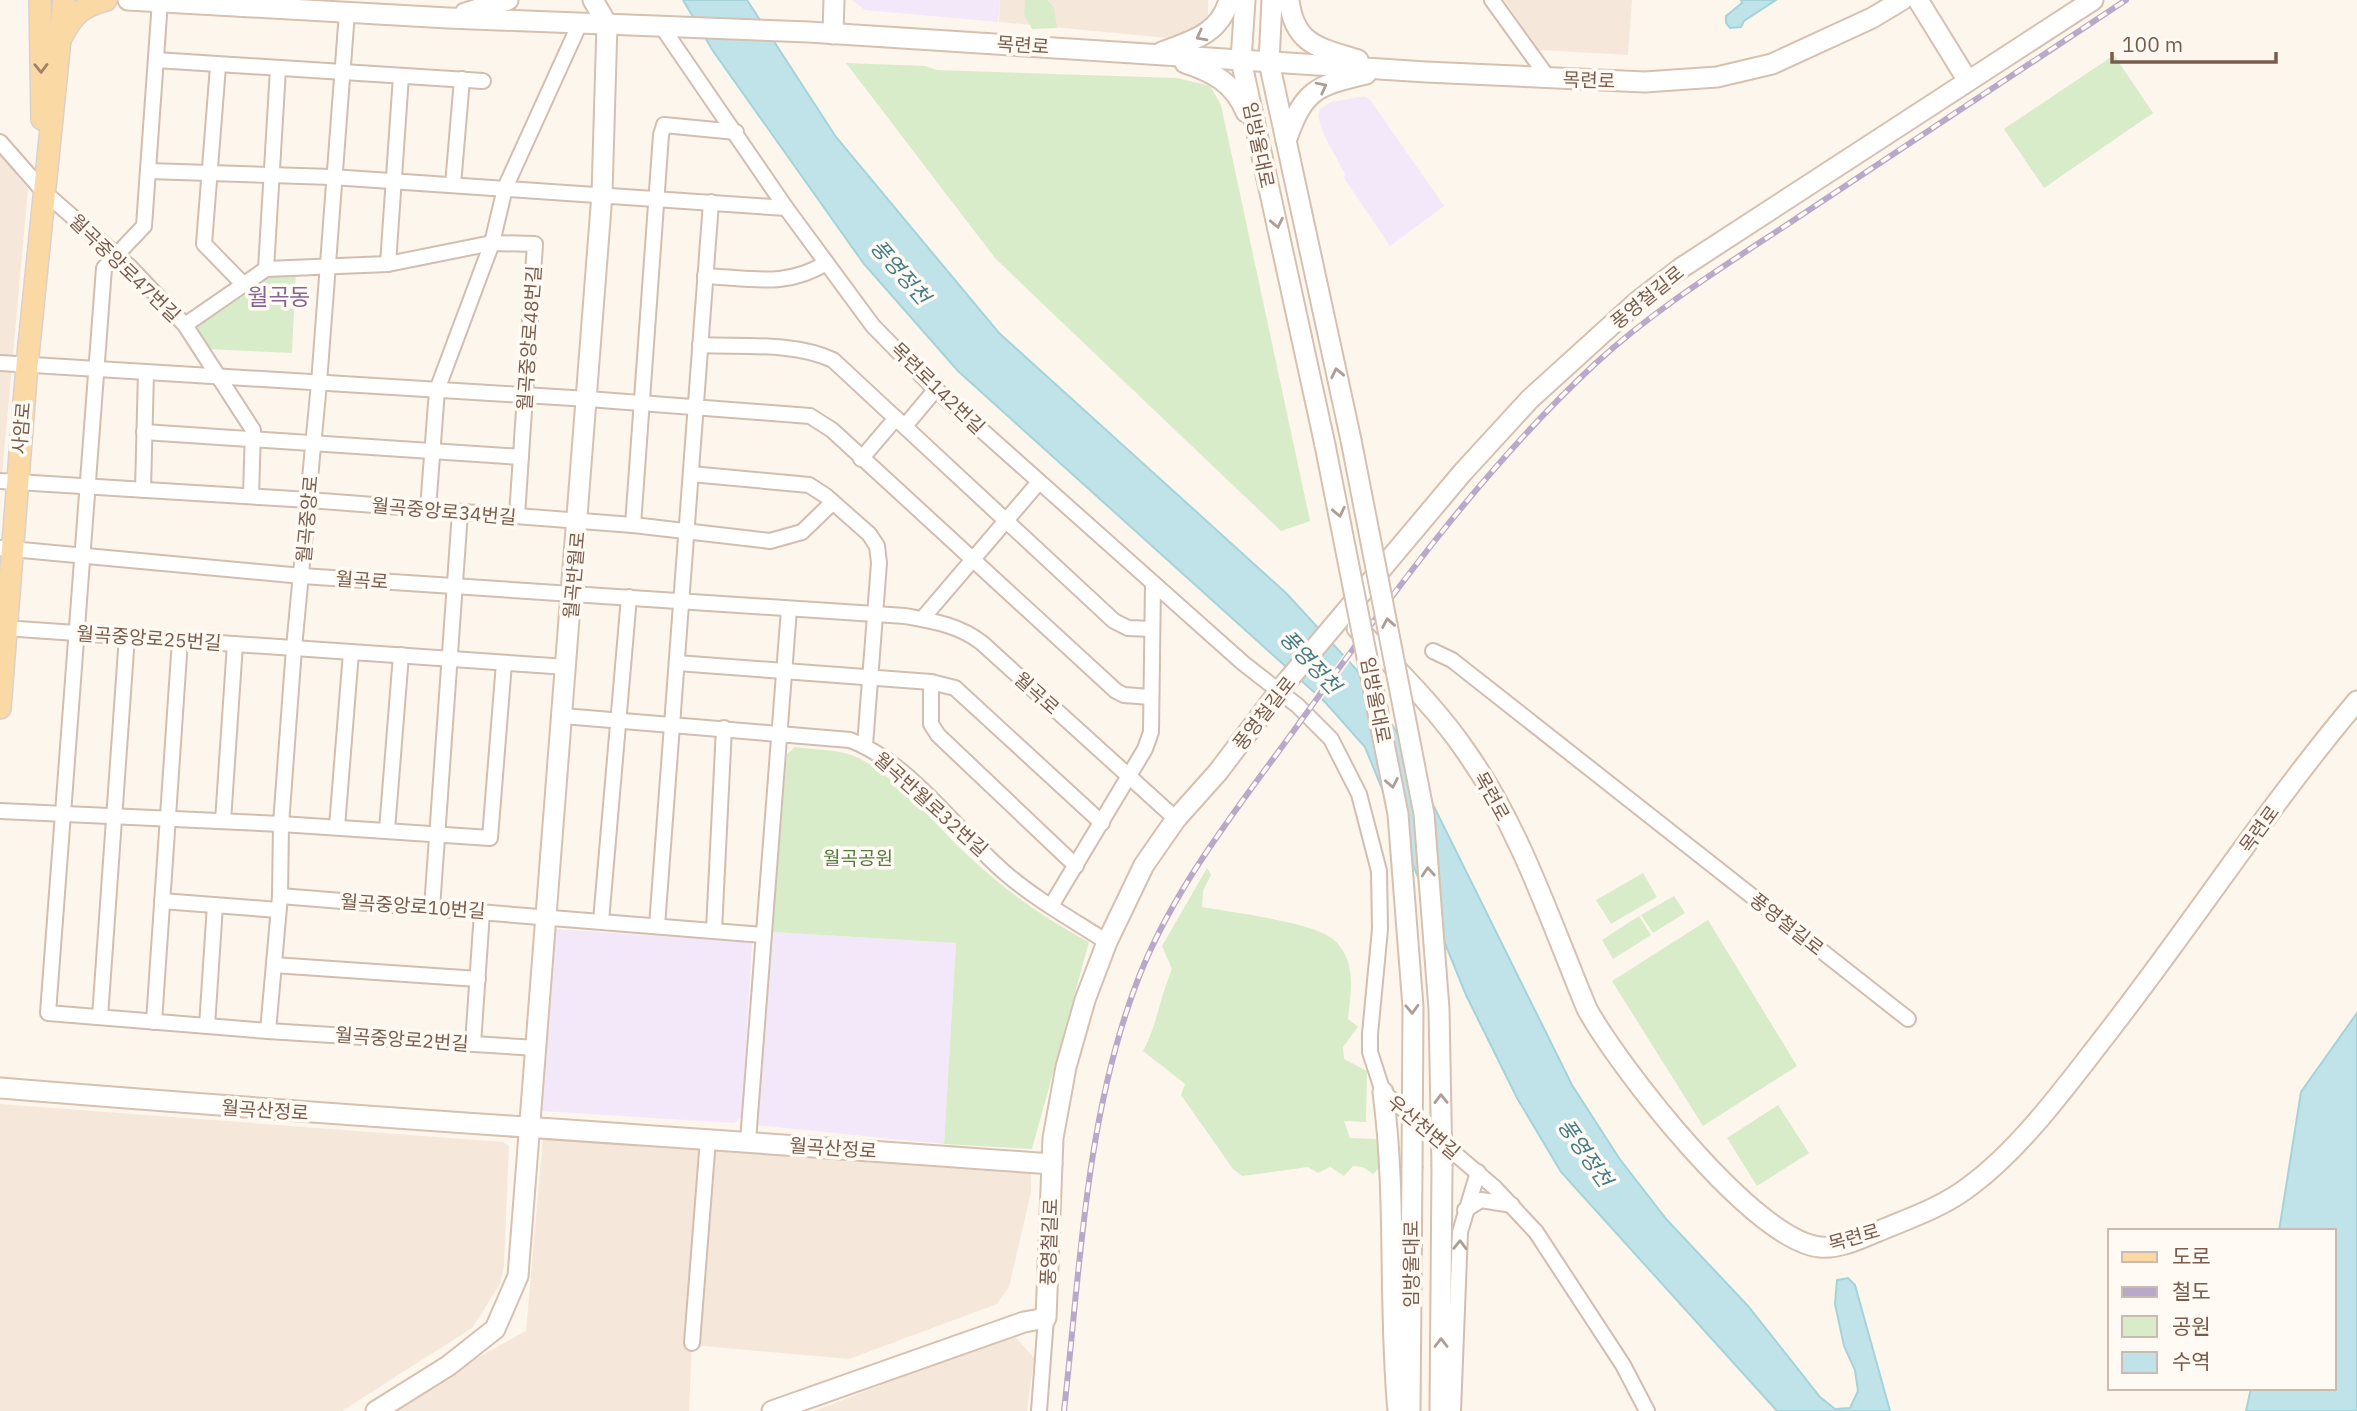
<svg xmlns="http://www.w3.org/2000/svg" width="2357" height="1411" viewBox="0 0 2357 1411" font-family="'IBM Plex Sans','Noto Sans KR',sans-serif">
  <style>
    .residential { fill: #f5e8da }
    .education { fill: #f3e8fa }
    .green { fill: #d8ecc9 }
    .water { fill: #bfe3e8; stroke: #a5d3da; stroke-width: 2 }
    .pier { fill: #fdf6ec }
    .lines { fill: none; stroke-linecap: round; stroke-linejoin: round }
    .street-casing { stroke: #d1beb0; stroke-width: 18 }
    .secondary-casing { stroke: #d6c0b0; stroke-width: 23 }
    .primary-casing { stroke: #dad1cd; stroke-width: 24 }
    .street { stroke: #fff; stroke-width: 14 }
    .secondary { stroke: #fff; stroke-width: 19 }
    .primary { stroke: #fbd9a5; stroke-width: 21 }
    .rail-casing { stroke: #b9a8c9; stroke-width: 6 }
    .rail { stroke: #fffaf3; stroke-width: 3.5; stroke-dasharray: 10; stroke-linecap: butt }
    .secondary-bridge-casing { stroke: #d6c0b0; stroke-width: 23; stroke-linecap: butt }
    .secondary-bridge { stroke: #fff; stroke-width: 19 }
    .oneway { stroke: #af9d94 }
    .oneway2 { stroke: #a18267 }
    .labels { text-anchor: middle; stroke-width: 7; stroke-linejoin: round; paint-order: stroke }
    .street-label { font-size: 19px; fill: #7a5c4d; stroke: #fffaf3 }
    .park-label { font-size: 19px; fill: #537a41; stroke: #fffaf3 }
    .water-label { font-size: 21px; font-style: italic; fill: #437c86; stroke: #fffaf3 }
    .quarter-label { font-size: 23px; fill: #846695; stroke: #fffaf3 }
  </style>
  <rect width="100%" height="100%" fill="#fdf6ec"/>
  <!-- residential -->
  <g class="residential">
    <polygon points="1000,0 1208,0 1208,15 1188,40 999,22"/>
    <polygon points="1504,0 1632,0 1628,55 1539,50"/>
    <polygon points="0,154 28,189 2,475 0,475"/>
    <polygon points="0,1104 503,1142 509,1146 504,1266 500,1284 472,1328 342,1411 0,1411"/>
    <polygon points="543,1137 1031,1172 1031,1192 1009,1287 997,1304 849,1359 692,1345 689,1411 394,1411 471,1361 526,1331"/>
    <polygon points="1013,1334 1034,1358 1027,1411 814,1411"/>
  </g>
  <!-- education -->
  <g class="education">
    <polygon points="852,0 1000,0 998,22 865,10"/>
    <polygon points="1365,96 1371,101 1444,206 1390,246 1344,178 1345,174 1324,135 1318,116 1320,109 1331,102"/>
    <polygon points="555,929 752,942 742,1117 734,1123 542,1111"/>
    <polygon points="772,932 956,943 944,1144 754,1125"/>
  </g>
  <!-- green -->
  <g class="green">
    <polygon points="1025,0 1047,0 1054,7 1057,28 1032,29 1024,14"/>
    <polygon points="2114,55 2153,113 2044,188 2004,129"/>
    <polygon points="846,63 925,66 937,70 1177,78 1210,86 1221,105 1310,521 1281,531 1025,287 995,258"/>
    <polygon points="296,270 292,353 205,349 191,326 267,271"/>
    <path d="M795 747C816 750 840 749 859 758 897 778 929 817 959 847 999 886 1040 916 1089 942L1032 1149 944 1144 956 943 772 932 787 754Z"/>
    <path d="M1207 868 1211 875 1203 891 1202 907C1231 912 1309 922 1330 937 1338 942 1344 951 1347 959 1354 977 1350 1000 1348 1019L1358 1027 1343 1047 1344 1059 1367 1071 1366 1122 1344 1121 1350 1138 1376 1139 1381 1166 1373 1174 1363 1167 1353 1166 1344 1176 1330 1167 1318 1173 1308 1167 1242 1176 1233 1169 1181 1095 1185 1084 1143 1051C1157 1025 1160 997 1172 969L1162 946Z"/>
    <polygon points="1643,873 1657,897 1611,924 1596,900"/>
    <polygon points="1674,896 1685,913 1653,933 1641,915"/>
    <polygon points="1639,916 1651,935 1613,959 1602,940"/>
    <polygon points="1708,920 1797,1066 1703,1126 1612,981"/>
    <polygon points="1778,1105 1809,1153 1757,1186 1727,1138"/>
  </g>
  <!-- water -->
  <g class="water">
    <polygon points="683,0 747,0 836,137 999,333 1286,593 1356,669 1398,734 1572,1085 1619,1158 1667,1220 1748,1306 1820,1397 1835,1409 1850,1408 1858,1391 1855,1370 1844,1346 1835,1304 1837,1280 1848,1278 1855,1285 1890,1411 1777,1411 1561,1172 1517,1098 1466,995 1365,747 1325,702 958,371 864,264 713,51"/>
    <polygon points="1741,0 1776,0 1744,21 1741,27 1730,28 1726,23 1726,16 1742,3"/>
    <polygon points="2357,1013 2357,1411 2246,1411 2251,1388 2334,1388 2334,1231 2279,1231 2301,1092"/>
  </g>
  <!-- pier -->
  <polygon class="pier" points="1345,653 1351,660 1320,702 1313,695"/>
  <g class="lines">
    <defs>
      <g id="street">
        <polyline points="1492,0 1549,79"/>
        <polyline points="160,1 144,226 104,268 48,1013 268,1031 537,1048"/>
        <polyline points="662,27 786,208 873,326 932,386 1243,663 1298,706 1331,739 1359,794 1379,871 1380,929 1370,1034 1370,1052 1383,1092 1494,1187 1536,1232 1623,1365 1647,1411"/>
        <polyline points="156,60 483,81"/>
        <polyline points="218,66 204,244 244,285"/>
        <polyline points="0,142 43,191 130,267 185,325 253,430 251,496"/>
        <polyline points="148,171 332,177 786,208"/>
        <polyline points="453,185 462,79"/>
        <polyline points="388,264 401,76"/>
        <polyline points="266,269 278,69"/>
        <path d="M705 276C751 278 786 288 826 263"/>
        <polyline points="185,325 266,269 388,264 492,243 535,244 517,516"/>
        <path d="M700 345C743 347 794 342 833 360L1114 621 1128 628 1152 629"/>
        <polyline points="0,363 588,399 810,416 832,430 1116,691 1124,695 1151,697"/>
        <polyline points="905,426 936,389"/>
        <polyline points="144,432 521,457"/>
        <polyline points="861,459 896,418"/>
        <polyline points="691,474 809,485 826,496 869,534 877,546 879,563 865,745"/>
        <polyline points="0,481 309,500 633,525 770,541 802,532 833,502"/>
        <polyline points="143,490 146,372"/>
        <polyline points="428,509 437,390 492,243 505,188 580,23"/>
        <polyline points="633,525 661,135 664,125 736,132"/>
        <path d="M0 548 302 576 905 616C933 621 959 625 982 643L1176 819"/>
        <polyline points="922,619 1039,482"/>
        <polyline points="4,628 567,667"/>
        <polyline points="1433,651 1452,660 1908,1019"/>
        <polyline points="677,663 931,682 955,688 1102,823"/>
        <polyline points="931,682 931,724 938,735 1076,866"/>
        <path d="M563 716 850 740C909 762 957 831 1004 872 1035 899 1073 920 1107 942"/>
        <polyline points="0,811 281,824 490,838 504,663"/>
        <polyline points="223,821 235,644"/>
        <polyline points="337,827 351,652"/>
        <polyline points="387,830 401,655"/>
        <polyline points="280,896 763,935"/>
        <polyline points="162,901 278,910"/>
        <polyline points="1051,906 1145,749 1151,732 1153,583"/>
        <polyline points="432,908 460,512"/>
        <polyline points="601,921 629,597"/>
        <polyline points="657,926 711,202"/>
        <polyline points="714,930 724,728"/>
        <polyline points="274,965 478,979"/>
        <polyline points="100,1017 127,636"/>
        <polyline points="154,1022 180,640"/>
        <polyline points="207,1026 215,905"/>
        <polyline points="268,1031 280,896 281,824 294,648 319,383 347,12"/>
        <polyline points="473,1044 482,912"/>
        <polyline points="748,1141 789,609"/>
        <polyline points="1465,1210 1481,1200 1512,1205"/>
        <polyline points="692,1343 708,1139"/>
        <polyline points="1039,1411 1046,1318"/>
        <polyline points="1453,1411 1460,1232 1478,1172"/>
      </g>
      <g id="secondary">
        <polyline points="128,0 448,18 809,32 1426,72 1645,82 1717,77 1772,64 1872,18 1902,0"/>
        <polyline points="1245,0 1241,60 1325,445"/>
        <polyline points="1272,0 1269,62 1351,440"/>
        <path d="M1289 0C1294 45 1320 48 1358 60"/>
        <polyline points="1918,0 1968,81"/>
        <polyline points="465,13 508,0"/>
        <polyline points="833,34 834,0"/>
        <path d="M1162 52C1191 41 1220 34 1229 0"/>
        <path d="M1185 63C1213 72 1234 83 1246 112"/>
        <path d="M1286 141C1304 90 1315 86 1366 74"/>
        <path d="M1357 628C1395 668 1436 707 1467 753 1521 830 1551 923 1587 1009 1619 1067 1754 1241 1820 1247 1840 1249 1861 1238 1879 1231 1910 1218 1943 1207 1970 1186 2020 1149 2064 1089 2102 1040 2189 929 2266 809 2357 701"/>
        <path d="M0 1088C350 1117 701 1138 1052 1164"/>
        <path d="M1383 1092C1397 1198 1388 1305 1398 1411"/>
        <polyline points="376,1411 448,1366 495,1329 518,1276 602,194 607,24 593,0"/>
        <polyline points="772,1411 1024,1322 1046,1318 1053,1138 1066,1067 1085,1000 1107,942 1144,865 1176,819 1218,772 1283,686 1463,472 1530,399 1638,301 1681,268 2093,0"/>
        <polyline points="1410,1411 1412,1168"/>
        <polyline points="1440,1411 1442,1167"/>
      </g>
      <g id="primary">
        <polyline points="40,0 42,119"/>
        <path d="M62 36C73 15 82 6 106 0"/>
        <polyline points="0,708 27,365 64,0"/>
      </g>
    </defs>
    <!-- street casing -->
    <use href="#street" class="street-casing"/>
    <!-- secondary casing -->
    <use href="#secondary" class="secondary-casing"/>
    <!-- primary casing -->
    <use href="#primary" class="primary-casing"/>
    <!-- street -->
    <use href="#street" class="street"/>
    <!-- secondary -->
    <use href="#secondary" class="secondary"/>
    <!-- primary -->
    <use href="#primary" class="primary"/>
    <defs>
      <path id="rail" d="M1064 1411C1080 1270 1085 1124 1134 990 1170 890 1239 807 1300 722 1390 597 1483 468 1596 363 1658 306 1731 262 1800 216 1908 144 2017 72 2126 0"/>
    </defs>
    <!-- rail casing -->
    <use href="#rail" class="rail-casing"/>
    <!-- rail -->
    <use href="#rail" class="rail"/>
    <defs>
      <g id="secondary-bridge">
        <polyline points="1351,440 1424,814 1439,1009 1442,1167"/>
        <polyline points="1325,445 1398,814 1413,1007 1412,1168"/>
      </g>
    </defs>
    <!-- secondary-bridge casing -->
    <use href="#secondary-bridge" class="secondary-bridge-casing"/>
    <!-- secondary-bridge -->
    <use href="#secondary-bridge" class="secondary-bridge"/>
  </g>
  <!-- one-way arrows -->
  <defs><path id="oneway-chevron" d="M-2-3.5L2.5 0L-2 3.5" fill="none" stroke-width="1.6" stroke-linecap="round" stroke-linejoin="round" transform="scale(1.75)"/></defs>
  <g class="oneway">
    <use href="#oneway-chevron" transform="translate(1201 36) rotate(152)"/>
    <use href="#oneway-chevron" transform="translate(1322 87) rotate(-27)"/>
    <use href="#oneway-chevron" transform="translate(1277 223) rotate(78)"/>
    <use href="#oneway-chevron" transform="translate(1337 373) rotate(-102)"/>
    <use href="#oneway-chevron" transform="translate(1339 512) rotate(78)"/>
    <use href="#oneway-chevron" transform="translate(1388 623) rotate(-100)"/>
    <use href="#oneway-chevron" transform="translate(1392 783) rotate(79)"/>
    <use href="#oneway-chevron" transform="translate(1428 872) rotate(-95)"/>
    <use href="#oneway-chevron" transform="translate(1412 1009) rotate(88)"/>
    <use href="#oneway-chevron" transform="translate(1441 1099) rotate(-91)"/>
    <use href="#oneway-chevron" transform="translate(1460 1245) rotate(-89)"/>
    <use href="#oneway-chevron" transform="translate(1441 1343) rotate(-90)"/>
  </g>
  <use class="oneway2" href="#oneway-chevron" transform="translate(41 68) rotate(89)"/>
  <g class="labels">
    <!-- street labels -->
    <g class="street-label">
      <text transform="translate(1023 45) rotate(4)" y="7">목련로</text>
      <text transform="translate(1589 80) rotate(2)" y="7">목련로</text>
      <text transform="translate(1259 145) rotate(78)" y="7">임방울대로</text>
      <text transform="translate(125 268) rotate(44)" y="7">월곡중앙로47번길</text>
      <text transform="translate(1647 297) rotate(-39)" y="7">풍영철길로</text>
      <text transform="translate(529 338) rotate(-86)" y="7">월곡중앙로48번길</text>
      <text transform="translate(938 388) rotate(44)" y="7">목련로142번길</text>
      <text transform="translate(21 428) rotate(-85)" y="7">사암로</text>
      <text transform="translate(444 511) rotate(5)" y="7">월곡중앙로34번길</text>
      <text transform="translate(307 519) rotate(-85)" y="7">월곡중앙로</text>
      <text transform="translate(574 575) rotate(-85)" y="7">월곡반월로</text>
      <text transform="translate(362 580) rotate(4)" y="7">월곡로</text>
      <text transform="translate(149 638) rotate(4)" y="7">월곡중앙로25번길</text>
      <text transform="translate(1037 693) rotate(42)" y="7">월곡로</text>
      <text transform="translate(1376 700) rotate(79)" y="7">임방울대로</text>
      <text transform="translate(1264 713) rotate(-52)" y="7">풍영철길로</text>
      <text transform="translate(1492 796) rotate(61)" y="7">목련로</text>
      <text transform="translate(931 804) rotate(42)" y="7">월곡반월로32번길</text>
      <text transform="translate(2259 829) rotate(-54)" y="7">목련로</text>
      <text transform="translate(413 906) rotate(4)" y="7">월곡중앙로10번길</text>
      <text transform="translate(1787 924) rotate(38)" y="7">풍영철길로</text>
      <text transform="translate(402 1039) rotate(4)" y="7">월곡중앙로2번길</text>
      <text transform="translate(265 1110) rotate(4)" y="7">월곡산정로</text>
      <text transform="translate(1424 1127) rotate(40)" y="7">우산천변길</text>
      <text transform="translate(833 1148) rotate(4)" y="7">월곡산정로</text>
      <text transform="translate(1854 1237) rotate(-16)" y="7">목련로</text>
      <text transform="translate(1049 1242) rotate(-88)" y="7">풍영철길로</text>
      <text transform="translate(1411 1264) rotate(-90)" y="7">임방울대로</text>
    </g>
    <!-- park labels -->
    <g class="park-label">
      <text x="858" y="865">월곡공원</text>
    </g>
    <!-- water labels -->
    <g class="water-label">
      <text transform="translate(900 272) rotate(49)" y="7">풍영정천</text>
      <text transform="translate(1310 662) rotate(47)" y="7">풍영정천</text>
      <text transform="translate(1585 1153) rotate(55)" y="7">풍영정천</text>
    </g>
    <!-- quarter labels -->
    <g class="quarter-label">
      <text x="279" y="305">월곡동</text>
    </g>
  </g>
  <!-- legend -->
  <rect x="2108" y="1229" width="228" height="161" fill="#fffaf3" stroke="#cabbb1" stroke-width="2"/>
  <rect x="2122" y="1252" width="35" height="10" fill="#fbd9a5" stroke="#cabbb1" stroke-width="2"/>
  <text x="2172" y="1264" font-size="21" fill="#7a5c4d">도로</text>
  <rect x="2122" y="1287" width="35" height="10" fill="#b9a8c9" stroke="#cabbb1" stroke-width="2"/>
  <text x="2172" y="1299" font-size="21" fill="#7a5c4d">철도</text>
  <rect x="2122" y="1316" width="35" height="21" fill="#d8ecc9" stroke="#cabbb1" stroke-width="2"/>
  <text x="2172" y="1334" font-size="21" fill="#7a5c4d">공원</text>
  <rect x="2122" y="1352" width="35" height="21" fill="#bfe3e8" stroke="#cabbb1" stroke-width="2"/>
  <text x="2172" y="1369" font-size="21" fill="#7a5c4d">수역</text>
  <!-- scale -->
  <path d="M2112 52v10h164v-10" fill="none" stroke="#7a5c4d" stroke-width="3.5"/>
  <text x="2122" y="52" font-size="21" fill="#7a5c4d" stroke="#fffaf3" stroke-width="5" paint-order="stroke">100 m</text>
</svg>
